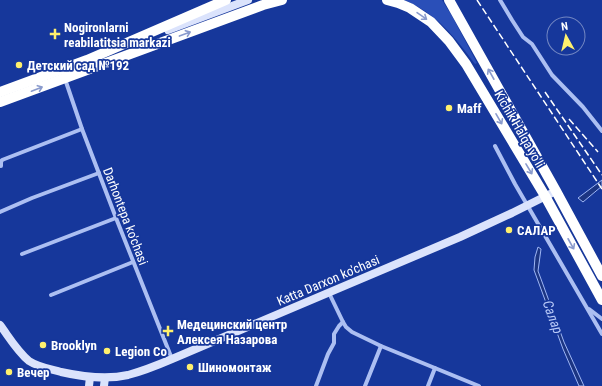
<svg xmlns="http://www.w3.org/2000/svg" width="602" height="386" viewBox="0 0 602 386" font-family="'Roboto Condensed',sans-serif">
  <style>
    .green { fill: #2a4fb8 }
    .water { fill: #1c3582; stroke: #9eb6f5 }
    .lines { fill: none; stroke-linecap: round; stroke-linejoin: round }
    .street { stroke: #acbff2; stroke-width: 4 }
    .secondary { stroke: #dbe3fc; stroke-width: 8 }
    .highway { stroke: #fff; stroke-width: 10 }
    .rail { stroke: #fff; stroke-width: 1.5; stroke-dasharray: 7 3; stroke-linecap: butt }
    .oneway { stroke: #8a9bcd }
    .poi-dot { fill: #fff06d; stroke: #16379b; stroke-width: 1.5 }
    .labels { text-anchor: middle; stroke-width: 3.5; stroke-linejoin: round; paint-order: stroke }
    .poi-label { font-size: 13px; font-weight: bold; fill: #fff; stroke: #16379b; text-anchor: start }
    .street-label { font-size: 13px; fill: #fff; stroke: #16379b }
    .water-label { font-size: 14px; font-style: italic; fill: #b9caf9; stroke: #16379b }
  </style>
  <rect width="100%" height="100%" fill="#16379b"/>
  <!-- green -->
  <path class="green" d="M404 0H442L452 16 477 63 475 64C456 38 435 12 404 0Z"/>
  <!-- water -->
  <g class="water">
    <polygon points="602,180 602,186 583,202 578,198"/>
    <polygon points="538,247 541,249 538,271 541,279 564,342 584,386 579,386 563,349 534,270 535,257"/>
  </g>
  <g class="lines">
    <!-- street -->
    <g class="street">
      <polyline points="500,0 512,20 523,37 532,44 552,75 583,107 602,131"/>
      <polyline points="65,79 82,129 116,218 172,359"/>
      <polyline points="495,146 515,184 602,334"/>
      <polyline points="1,166 1,162 2,160 82,129"/>
      <polyline points="0,212 32,198 99,173"/>
      <polyline points="22,254 116,218"/>
      <polyline points="329,293 343,322 346,327 352,332 381,346 479,386"/>
      <polyline points="51,295 133,262"/>
      <polyline points="589,309 602,319"/>
      <polyline points="316,386 328,354 334,343 334,334 339,326 343,322"/>
      <polyline points="365,386 381,346"/>
      <polyline points="428,386 435,368"/>
    </g>
    <!-- secondary -->
    <g class="secondary">
      <polyline points="168,30 248,0"/>
      <path d="M0 325C9 337 17 351 29 361 38 367 50 369 61 372 84 377 106 380 128 375 143 371 158 365 172 359L460 237 512 213 556 191"/>
      <polyline points="89,386 90,377"/>
      <polyline points="104,386 105,378"/>
    </g>
    <!-- highway -->
    <g class="highway">
      <polyline points="387,0 398,3 410,8 431,22 449,41 466,64 545,196 602,300"/>
      <polyline points="449,0 556,191 602,276"/>
      <polyline points="0,92 87,60 226,0"/>
      <polyline points="0,102 263,5 282,0"/>
    </g>
    <!-- rail -->
    <g class="rail">
      <polyline points="477,0 602,189"/>
      <polyline points="545,92 602,175"/>
      <polyline points="569,119 598,152"/>
    </g>
  </g>
  <!-- one-way arrows -->
  <defs><path id="oneway-shaft" d="M-6 0H5M1.5-3L5.5 0L1.5 3" fill="none" stroke-width="1.6" stroke-linecap="round" stroke-linejoin="round"/></defs>
  <g class="oneway">
    <use href="#oneway-shaft" transform="translate(422 16) rotate(35)"/>
    <use href="#oneway-shaft" transform="translate(185 34) rotate(-20)"/>
    <use href="#oneway-shaft" transform="translate(491 74) rotate(-119)"/>
    <use href="#oneway-shaft" transform="translate(37 89) rotate(-21)"/>
    <use href="#oneway-shaft" transform="translate(499 119) rotate(60)"/>
    <use href="#oneway-shaft" transform="translate(529 169) rotate(59)"/>
    <use href="#oneway-shaft" transform="translate(571 244) rotate(61)"/>
  </g>
  <!-- markers -->
  <g class="poi-dot">
    <path d="M53 28h4v4h4v4h-4v4h-4v-4h-4v-4h4z"/>
    <circle cx="19" cy="65" r="4"/>
    <circle cx="449" cy="108" r="4"/>
    <circle cx="509" cy="230" r="4"/>
    <path d="M166 325h4v4h4v4h-4v4h-4v-4h-4v-4h4z"/>
    <circle cx="43" cy="345" r="4"/>
    <circle cx="107" cy="351" r="4"/>
    <circle cx="190" cy="367" r="4"/>
    <circle cx="9" cy="372" r="4"/>
  </g>
  <g class="labels">
    <!-- poi labels -->
    <g class="poi-label">
      <text x="64" y="32">Nogironlarni<tspan x="64" dy="15">reabilatitsia markazi</tspan></text>
      <text x="27" y="70">Детский сад №192</text>
      <text x="457" y="113">Maff</text>
      <text x="517" y="235">САЛАР</text>
      <text x="177" y="329">Медецинский центр<tspan x="177" dy="15">Алексея Назарова</tspan></text>
      <text x="51" y="350">Brooklyn</text>
      <text x="115" y="356">Legion Co</text>
      <text x="198" y="372">Шиномонтаж</text>
      <text x="17" y="377">Вечер</text>
    </g>
    <!-- street labels -->
    <g class="street-label">
      <text transform="translate(520 129) rotate(60)" y="5">Kichik Halqa yo'li</text>
      <text transform="translate(126 216) rotate(69)" y="5">Darhontepa ko'chasi</text>
      <text transform="translate(328 280) rotate(-23)" y="5">Katta Darxon ko'chasi</text>
    </g>
    <!-- water labels -->
    <g class="water-label">
      <text transform="translate(553 317) rotate(70)" y="5">Салар</text>
    </g>
  </g>
  <!-- north arrow -->
  <g transform="translate(566 36) rotate(352)"><circle r="19" fill="#16379b" stroke="#7387c3"/>
  <path d="M0-3L7 15L0 10L-7 15Z" fill="#fff06d"/>
  <text y="-6" font-size="11" font-weight="bold" text-anchor="middle" fill="#ffffff">N</text>
  </g>
</svg>
